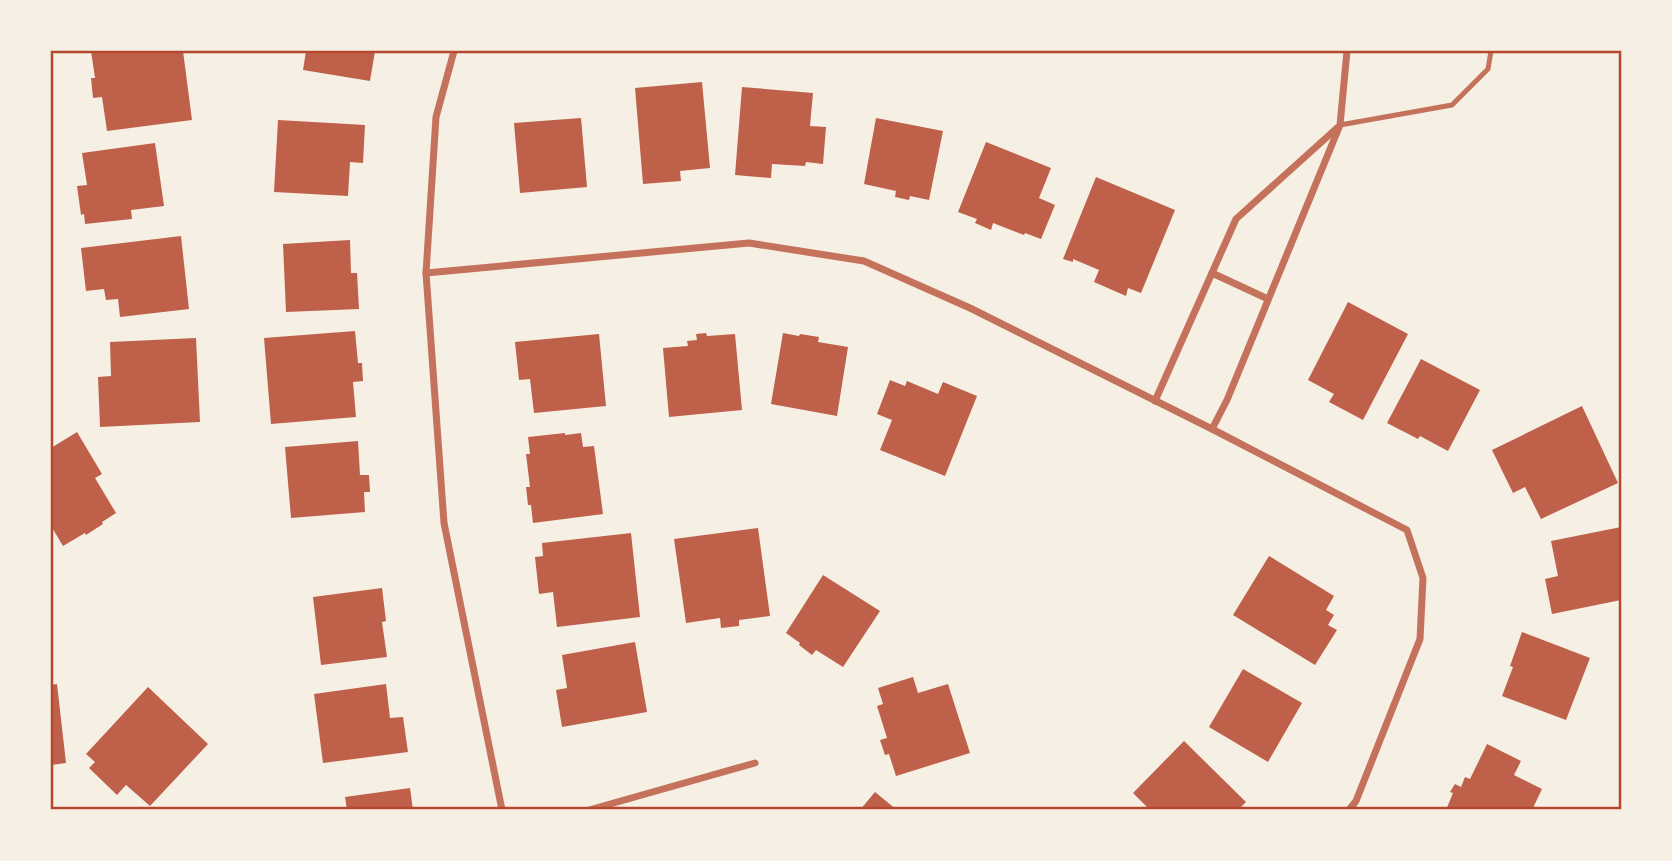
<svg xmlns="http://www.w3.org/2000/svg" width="1672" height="861" viewBox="0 0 1672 861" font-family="'Space Grotesk',sans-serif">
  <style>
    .building { fill: #bf614a }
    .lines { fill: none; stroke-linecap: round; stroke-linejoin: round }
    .service { stroke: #c5725c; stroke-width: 5 }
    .minor { stroke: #c5725c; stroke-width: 7 }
    .neatline { fill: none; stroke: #b5482f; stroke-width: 2.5 }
  </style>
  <rect width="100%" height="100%" fill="#f6efe4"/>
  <!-- building -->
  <g class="building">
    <polygon points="91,51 183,51 192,120 107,131 102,97 93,98 91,78 95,78"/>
    <polygon points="306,51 375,51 370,81 303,70"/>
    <polygon points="702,82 710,168 680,171 681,181 643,184 635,88"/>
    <polygon points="742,87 813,93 810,126 826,127 823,164 806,162 805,166 772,164 771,178 735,175"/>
    <polygon points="581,118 587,187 520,193 514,123"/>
    <polygon points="876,118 943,131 929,200 910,196 909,200 895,197 896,191 864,184"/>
    <polygon points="278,120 365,125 363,163 350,162 348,196 274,192"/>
    <polygon points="986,142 1051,168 1039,198 1055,205 1041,239 1025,233 1024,235 993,223 991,230 975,223 977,219 958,212"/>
    <polygon points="155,143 164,206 131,210 132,219 85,224 84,214 81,215 77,186 87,185 82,153"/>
    <polygon points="1096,177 1175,210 1141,293 1128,288 1126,296 1094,282 1099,270 1073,259 1073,262 1063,259"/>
    <polygon points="181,236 189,309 120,317 118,299 106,300 104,289 86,291 81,248"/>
    <polygon points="350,240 351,273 357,273 359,309 286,312 283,244"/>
    <polygon points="1348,302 1408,334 1363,420 1329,402 1334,394 1308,380"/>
    <polygon points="355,331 358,363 362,363 363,381 353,382 356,417 271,424 264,338"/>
    <polygon points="706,333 707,336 735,334 742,410 669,417 663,348 688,346 687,341 697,340 696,334"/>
    <polygon points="783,333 799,336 800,334 819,337 818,342 848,347 837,416 771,404"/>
    <polygon points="599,334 606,406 534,413 530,379 519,380 515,342"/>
    <polygon points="196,338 200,422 100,427 98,377 111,376 110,342"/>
    <polygon points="1421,359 1480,390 1448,451 1420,436 1418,439 1387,423"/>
    <polygon points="890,380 905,386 907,381 938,394 943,382 977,396 945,476 880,450 892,420 877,414"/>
    <polygon points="1582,406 1618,483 1541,519 1525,487 1513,493 1492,450"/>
    <polygon points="77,432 102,474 95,478 116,513 102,522 103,524 86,535 85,533 63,546 51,526 51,463 52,462 51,459 51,448"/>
    <polygon points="565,433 565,435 581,433 583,447 594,446 603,514 533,523 531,505 528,505 526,487 530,487 526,454 530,454 528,437"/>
    <polygon points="358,441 360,475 369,475 370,492 364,492 365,512 291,518 285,447"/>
    <polygon points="1621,527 1621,600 1552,614 1545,579 1558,576 1551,541"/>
    <polygon points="758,528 770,616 739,620 739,626 721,628 720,618 686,623 674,539"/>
    <polygon points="631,533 640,617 557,627 553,592 539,594 535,557 543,556 542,543"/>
    <polygon points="1269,556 1334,596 1326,610 1334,615 1328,625 1337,630 1315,665 1233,615"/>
    <polygon points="823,575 880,611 843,667 816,650 812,655 799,645 800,643 786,633"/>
    <polygon points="382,588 386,621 382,622 387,657 321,665 313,597"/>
    <polygon points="1522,632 1590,658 1566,720 1502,696 1513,667 1510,666"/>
    <polygon points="635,642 647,712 562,727 556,690 567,688 562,655"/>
    <polygon points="1243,669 1302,703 1268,762 1209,727"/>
    <polygon points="913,677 918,693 948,684 970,753 896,776 889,754 885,755 880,740 887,738 877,706 883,704 878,688"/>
    <polygon points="57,684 66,763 51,765 51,685"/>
    <polygon points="386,684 390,718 403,717 408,752 323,763 314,694"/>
    <polygon points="148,687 208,744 150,806 126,785 117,795 89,768 95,762 86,754"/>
    <polygon points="1184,741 1246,802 1238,810 1150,810 1133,793"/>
    <polygon points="1487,744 1521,761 1514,775 1542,789 1532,810 1446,810 1453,793 1450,792 1455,784 1461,787 1465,777 1470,779"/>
    <polygon points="410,788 413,810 347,810 345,797"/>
    <polygon points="875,792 897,810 860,810"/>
  </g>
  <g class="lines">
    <!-- service -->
    <polyline class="service" points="1340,125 1452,105 1488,69 1491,51"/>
    <!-- minor -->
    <g class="minor">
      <polyline points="454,51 436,117 426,273 444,523 502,810"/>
      <polyline points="426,273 749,243 864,261 970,308 1212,429 1407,530 1423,578 1420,639 1356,801 1349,810"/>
      <polyline points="1212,273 1268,299"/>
      <polyline points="1155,401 1236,219 1337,128"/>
      <polyline points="1212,429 1227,400 1340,125 1347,51"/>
      <polyline points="589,810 755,763"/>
    </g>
  </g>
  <!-- border -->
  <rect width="1672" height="861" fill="none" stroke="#f6efe4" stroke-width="105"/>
  <rect x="52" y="52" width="1568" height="756" class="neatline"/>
</svg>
